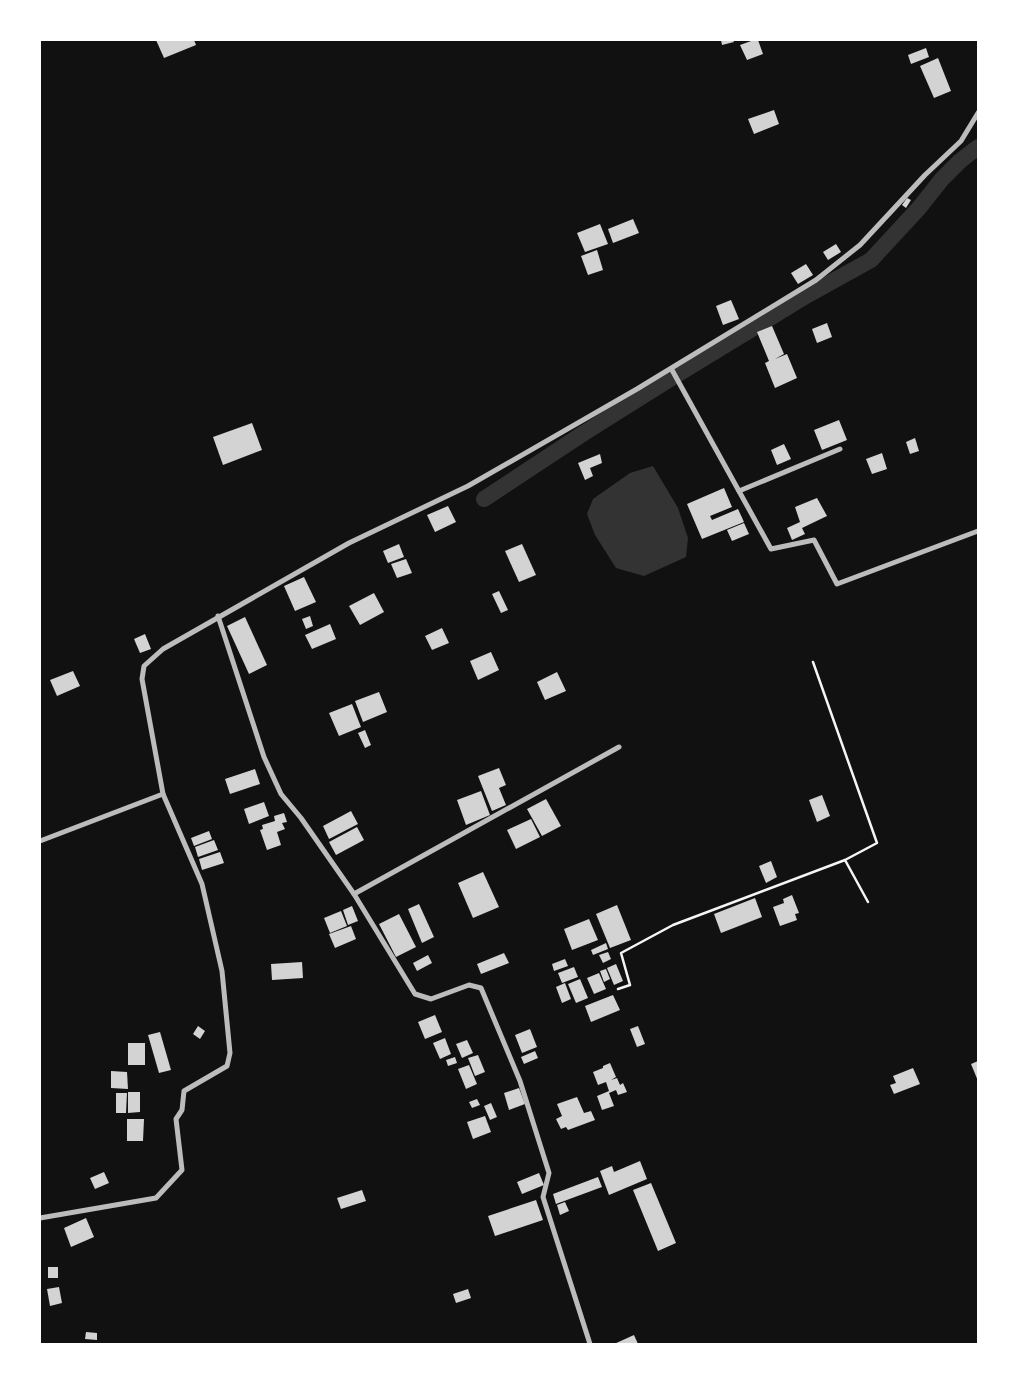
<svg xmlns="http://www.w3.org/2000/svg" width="1018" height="1384" viewBox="0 0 1018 1384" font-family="'Alegreya Sans',sans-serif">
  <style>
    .water { fill: #333 }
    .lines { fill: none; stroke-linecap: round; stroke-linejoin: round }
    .canal { stroke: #333; stroke-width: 16 }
    .building { fill: #d3d3d3 }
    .path { stroke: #f5f5f5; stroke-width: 2.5 }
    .minor { stroke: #bcbcbc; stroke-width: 5 }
  </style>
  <rect width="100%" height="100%" fill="#111"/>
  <!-- water -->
  <polygon class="water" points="653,466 678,508 688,538 686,557 644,576 616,568 595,535 587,514 593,499 630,473"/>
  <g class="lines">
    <!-- canal -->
    <polyline class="canal" points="484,499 584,433 670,379 806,296 871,260 919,208 942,179 960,161 978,147"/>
  </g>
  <!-- building -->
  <g class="building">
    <polygon points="156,40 194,40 196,45 164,58"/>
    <polygon points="721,40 733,40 734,42 722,45"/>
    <polygon points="754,40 758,40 763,54 747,60 740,45"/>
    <polygon points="926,48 929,57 911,64 908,55"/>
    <polygon points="938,58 951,91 934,98 920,66"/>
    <polygon points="774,110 779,124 754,134 748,119"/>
    <polygon points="907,198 911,200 906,208 902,205"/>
    <polygon points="633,219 639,233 613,243 608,229"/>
    <polygon points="600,224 608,244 585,252 577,233"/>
    <polygon points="836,244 841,252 828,260 823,252"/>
    <polygon points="597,250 603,270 588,275 581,256"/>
    <polygon points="806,264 813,275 798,284 791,273"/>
    <polygon points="731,300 739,319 723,325 716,306"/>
    <polygon points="827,323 832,337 817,343 812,329"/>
    <polygon points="772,326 784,354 775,359 787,354 797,378 775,388 765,363 769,361 757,332"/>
    <polygon points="839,420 847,440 822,450 814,430"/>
    <polygon points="252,423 262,450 223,465 213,437"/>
    <polygon points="915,438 919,451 910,454 906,442"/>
    <polygon points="784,444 791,459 777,465 771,450"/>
    <polygon points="882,453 887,469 872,474 866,459"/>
    <polygon points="600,454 602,463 590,468 593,476 585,480 578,463"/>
    <polygon points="724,488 732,507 710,516 712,520 738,509 744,522 702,539 687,504"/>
    <polygon points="817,498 827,516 802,528 805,534 792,540 787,528 800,522 795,507"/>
    <polygon points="448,506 456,522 435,532 427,515"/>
    <polygon points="744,523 749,534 732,541 727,530"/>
    <polygon points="399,544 404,557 388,563 383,551"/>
    <polygon points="522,544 536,575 519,582 505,551"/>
    <polygon points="406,559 412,573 397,578 391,564"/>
    <polygon points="304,577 316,602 295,611 284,586"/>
    <polygon points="499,591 508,610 501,613 492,594"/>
    <polygon points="374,593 384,612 360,625 349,606"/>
    <polygon points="310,616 313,626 306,629 302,619"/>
    <polygon points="245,617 267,665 249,674 227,626"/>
    <polygon points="330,624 336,639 312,649 305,635"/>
    <polygon points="442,628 449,643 432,650 425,636"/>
    <polygon points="145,634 151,649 140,653 134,639"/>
    <polygon points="491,652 499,670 478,680 470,661"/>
    <polygon points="73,671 80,686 57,696 50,680"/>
    <polygon points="557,672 566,691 545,700 537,682"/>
    <polygon points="379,692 387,712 363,722 355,701"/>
    <polygon points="352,704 361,727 339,736 329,713"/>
    <polygon points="365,730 371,745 365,748 358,733"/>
    <polygon points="499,768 506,785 499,788 506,805 492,811 478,776"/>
    <polygon points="255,769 260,784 230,794 225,779"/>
    <polygon points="481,791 490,815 466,825 457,800"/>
    <polygon points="822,795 830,816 817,822 809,800"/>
    <polygon points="546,799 561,826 542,836 527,809"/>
    <polygon points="264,802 269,816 249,824 244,809"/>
    <polygon points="351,811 358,824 329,839 323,826"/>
    <polygon points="284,813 287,822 282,823 285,829 277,832 281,845 267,850 260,830 263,829 262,825 275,821 274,816"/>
    <polygon points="531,819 540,837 516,849 507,830"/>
    <polygon points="357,827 364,840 336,855 329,842"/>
    <polygon points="209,831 212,839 194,846 191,838"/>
    <polygon points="214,840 218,850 198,857 195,847"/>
    <polygon points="220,852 224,863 202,870 199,859"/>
    <polygon points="771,861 777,877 766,883 759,866"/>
    <polygon points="483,872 499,907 473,918 458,883"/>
    <polygon points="792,895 799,913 795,914 797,920 780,926 773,907 784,903 783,899"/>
    <polygon points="755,898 762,917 721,933 714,914"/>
    <polygon points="419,904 434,937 422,943 408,909"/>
    <polygon points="617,905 631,940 610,948 596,914"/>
    <polygon points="352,906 358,921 348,925 343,910"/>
    <polygon points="341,911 347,926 330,933 324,918"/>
    <polygon points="399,914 416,947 396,957 379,924"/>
    <polygon points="589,919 598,940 572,950 564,929"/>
    <polygon points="351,926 356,939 335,948 329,934"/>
    <polygon points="606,943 608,949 593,955 591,950"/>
    <polygon points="608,952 611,959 603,963 599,955"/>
    <polygon points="504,953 509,963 481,974 477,964"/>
    <polygon points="428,955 432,963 417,971 413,963"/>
    <polygon points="565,959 568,966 554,971 552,964"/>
    <polygon points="302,962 303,978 272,980 271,964"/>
    <polygon points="616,964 623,981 614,985 607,968"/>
    <polygon points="574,967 578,977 562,983 558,973"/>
    <polygon points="606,969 610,979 604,982 600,971"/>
    <polygon points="599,973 606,989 594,994 587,978"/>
    <polygon points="580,979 588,998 576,1003 568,984"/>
    <polygon points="565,983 571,999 562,1003 556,987"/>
    <polygon points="613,995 620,1010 591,1022 585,1006"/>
    <polygon points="435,1015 442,1032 425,1039 418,1022"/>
    <polygon points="198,1026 205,1031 200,1039 193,1034"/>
    <polygon points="638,1026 645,1044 637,1047 630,1029"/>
    <polygon points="530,1029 537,1047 522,1053 515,1035"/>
    <polygon points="160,1032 171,1070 159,1073 148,1035"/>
    <polygon points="445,1038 451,1054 440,1059 433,1043"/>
    <polygon points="467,1040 473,1053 462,1058 456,1044"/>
    <rect x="128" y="1043" width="17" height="22"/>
    <polygon points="535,1051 538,1058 524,1064 521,1057"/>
    <polygon points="478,1055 485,1072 475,1076 468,1058"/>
    <polygon points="455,1057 457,1063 448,1066 446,1060"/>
    <polygon points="978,1061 978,1081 971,1064"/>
    <polygon points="610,1063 616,1077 611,1080 617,1078 620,1085 623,1083 627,1092 618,1095 616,1090 609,1093 614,1106 602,1110 597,1096 609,1091 606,1082 598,1085 593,1072 603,1068 603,1066"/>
    <polygon points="469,1065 477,1084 466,1089 458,1069"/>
    <polygon points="913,1068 920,1084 894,1094 890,1085 896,1083 893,1076"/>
    <polygon points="111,1071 127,1072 128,1089 111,1088"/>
    <polygon points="519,1088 525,1104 509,1110 504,1093"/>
    <polygon points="128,1092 140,1092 140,1112 128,1113"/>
    <polygon points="116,1093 127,1093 126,1113 116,1113"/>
    <polygon points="577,1097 584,1113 591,1111 595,1120 568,1130 566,1127 561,1129 556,1119 562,1116 557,1104"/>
    <polygon points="477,1099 480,1105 472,1108 469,1102"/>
    <polygon points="491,1103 497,1117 490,1120 484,1106"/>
    <polygon points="485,1116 491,1132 473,1139 467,1122"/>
    <polygon points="127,1119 144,1119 143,1141 127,1141"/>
    <polygon points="640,1161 647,1179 609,1195 600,1171 612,1166 614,1172"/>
    <polygon points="104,1172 109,1183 95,1189 90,1178"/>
    <polygon points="539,1173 544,1185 522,1194 517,1182"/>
    <polygon points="598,1177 602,1187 556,1204 553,1194"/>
    <polygon points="651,1183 676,1243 658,1251 633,1190"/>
    <polygon points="362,1190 366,1201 341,1209 337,1198"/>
    <polygon points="536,1200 543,1220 495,1236 488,1216"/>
    <polygon points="565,1202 569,1211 560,1215 557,1205"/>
    <polygon points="86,1218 94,1237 71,1247 64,1228"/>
    <rect x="48" y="1267" width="10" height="11"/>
    <polygon points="59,1287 62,1303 50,1306 47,1289"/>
    <polygon points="468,1289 471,1298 456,1303 453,1294"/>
    <polygon points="86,1332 97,1333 97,1340 85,1339"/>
    <polygon points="634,1335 638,1344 614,1344"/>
  </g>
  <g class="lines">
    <!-- path -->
    <g class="path">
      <polyline points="813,662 877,843 845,860"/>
      <polyline points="618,989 630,985 621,953 673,925 845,860 868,902"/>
    </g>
    <!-- minor -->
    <g class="minor">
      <polyline points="672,370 771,549 814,540 837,584 978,531"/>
      <polyline points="739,491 840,449"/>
      <polyline points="218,616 264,757 281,794 301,818 354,894 415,994 431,999 469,985 481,988 520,1081 549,1173 543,1197 590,1344"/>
      <polyline points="40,841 163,794 142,679 144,666 163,649 349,543 468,486 637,389 816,280 860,245 925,175 961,141 978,113"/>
      <polyline points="354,894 619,747"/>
      <polyline points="40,1218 156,1198 182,1170 176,1119 182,1110 184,1091 227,1066 230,1053 222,971 202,884 163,794"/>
    </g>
  </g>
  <!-- border -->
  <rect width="1018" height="1384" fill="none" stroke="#ffffff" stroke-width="82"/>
</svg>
